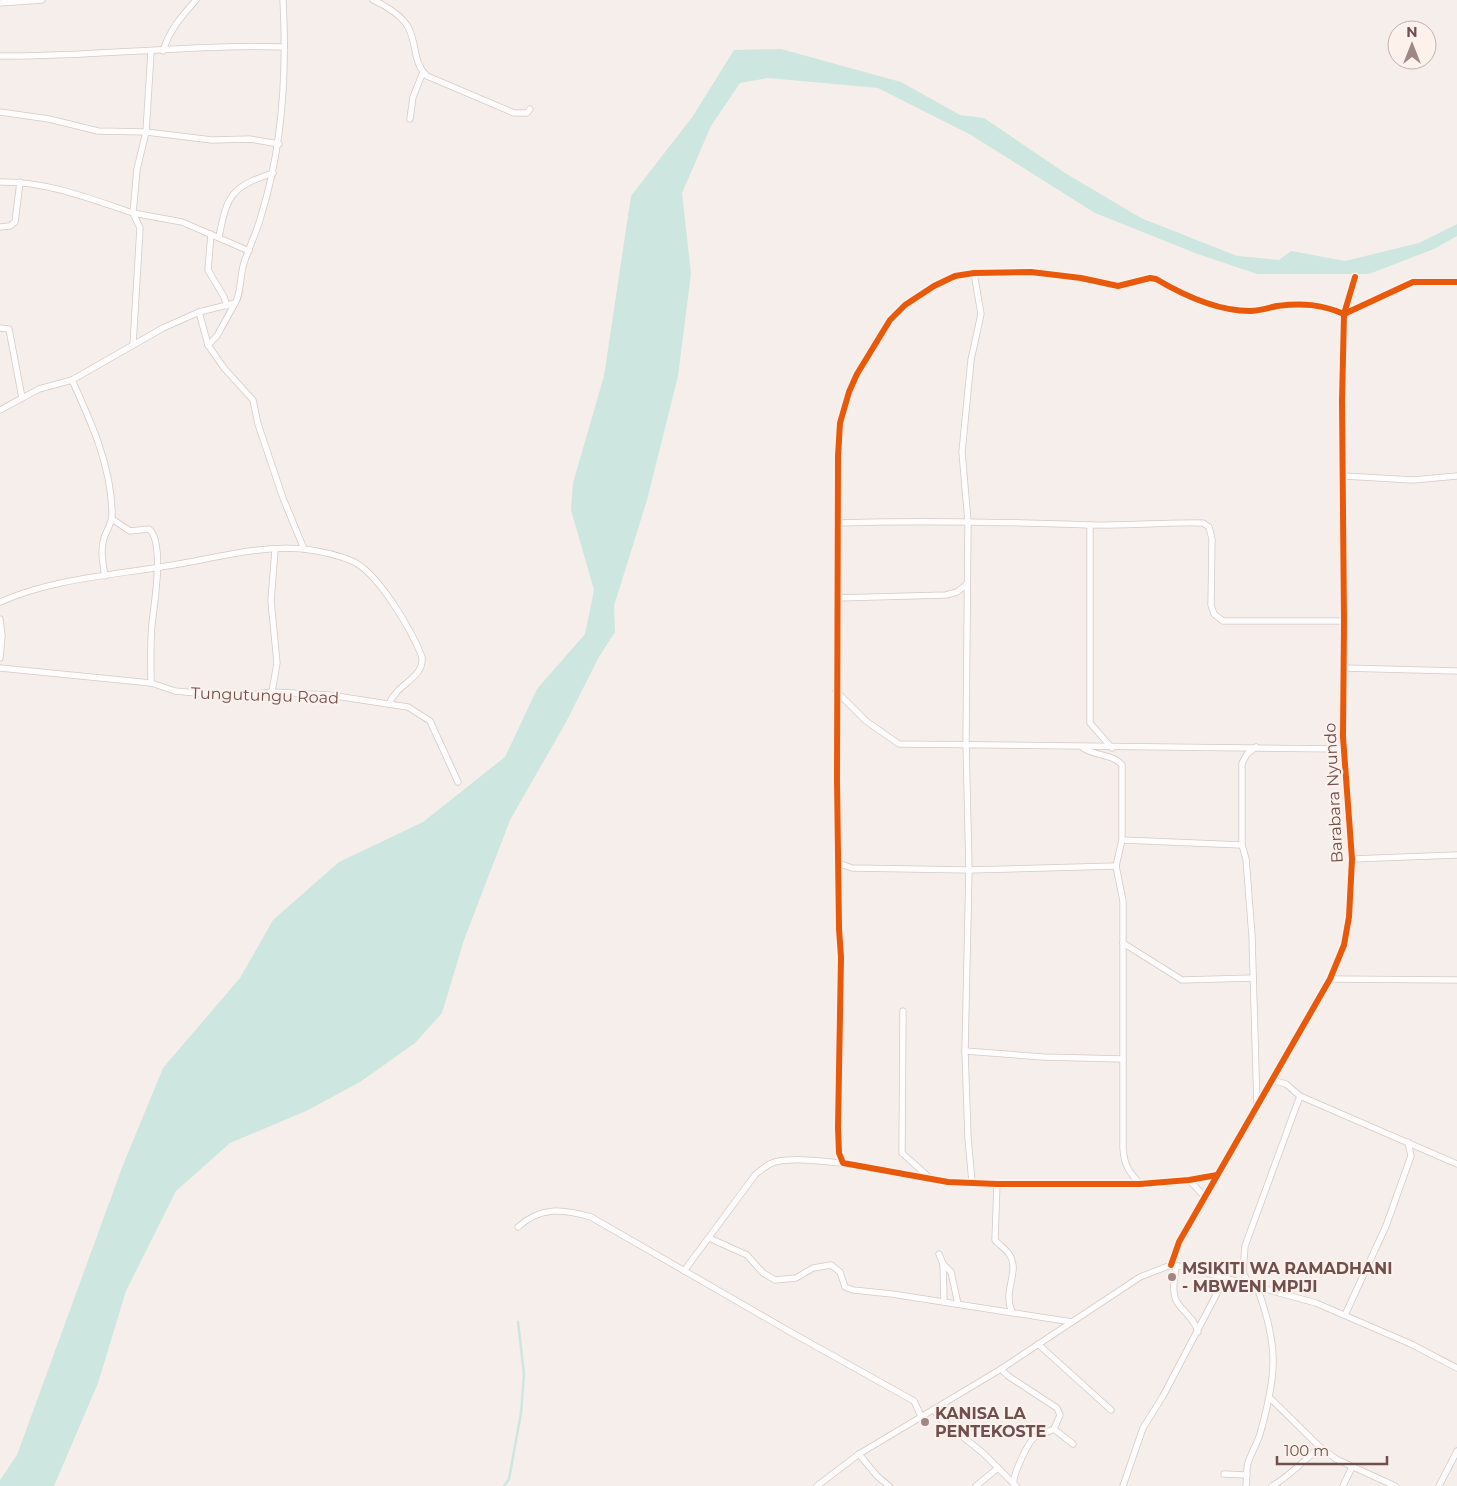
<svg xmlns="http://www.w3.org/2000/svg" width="1457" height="1486" viewBox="0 0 1457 1486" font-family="Montserrat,sans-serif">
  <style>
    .water { fill: #cde6e0 }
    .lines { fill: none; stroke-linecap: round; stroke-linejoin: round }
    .stream { stroke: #cde6e0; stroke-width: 2.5 }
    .street-casing { stroke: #d4cac7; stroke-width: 7 }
    .street { stroke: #fefcfc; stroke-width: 5.5 }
    .cycleway-casing { stroke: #fdf1ec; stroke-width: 9 }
    .cycleway { stroke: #e8590c; stroke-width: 6 }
    .poi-dot { fill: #a08784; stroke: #fdf1ec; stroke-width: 2 }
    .labels { text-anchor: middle; stroke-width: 4.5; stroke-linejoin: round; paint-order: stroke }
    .street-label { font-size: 16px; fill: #714f4d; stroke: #fdf1ec }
    .poi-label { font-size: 16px; font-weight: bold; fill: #714f4d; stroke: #fdf1ec; text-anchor: start }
  </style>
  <rect width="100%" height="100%" fill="#f6eeea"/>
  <!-- water -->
  <polygon class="water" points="781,49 901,82 960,115 984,118 1065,173 1141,218 1237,256 1279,260 1291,251 1345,261 1419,243 1457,224 1457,236 1434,249 1369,274 1257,274 1195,253 1095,213 971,135 878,88 768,78 740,83 711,126 682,193 691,274 678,376 647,500 614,606 615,632 599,657 565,724 510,820 464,940 442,1013 415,1043 360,1082 306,1111 230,1143 176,1191 126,1291 98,1383 54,1486 0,1486 0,1480 17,1455 123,1165 163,1068 240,978 273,920 339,862 423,822 505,757 537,689 585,634 594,590 571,510 573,483 604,376 631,196 693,116 734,50"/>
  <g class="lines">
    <!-- stream -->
    <polyline class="stream" points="504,1486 509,1479 521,1413 524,1374 518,1322"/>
    <defs>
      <g id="street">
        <path d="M373 0C385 5 404 17 409 29 417 45 413 63 427 76L514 113H527L530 109"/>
        <polyline points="0,3 42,0"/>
        <path d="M163 51C170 29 181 17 196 0"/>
        <polyline points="151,52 146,132 137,169 133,213 182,222 249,251"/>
        <path d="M0 56C95 57 189 44 284 47"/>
        <polyline points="0,112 49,119 98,131 146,132 212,140 250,139 279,144"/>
        <polyline points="410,119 413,97 423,72"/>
        <path d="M0 182C46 181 91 199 133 213L140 228 133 345"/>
        <polyline points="0,227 10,226 15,222 20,182"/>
        <polyline points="211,234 208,270 224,297 227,306"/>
        <path d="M219 237C227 195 231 187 273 173"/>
        <polyline points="199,312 208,345 224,368 253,400 258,424 283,498 304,549"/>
        <polyline points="0,328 9,329 22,398"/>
        <polyline points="208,345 217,336 235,303"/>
        <path d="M72 380C91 422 111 465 112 512 113 522 107 529 104 538 100 550 103 564 105 576"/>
        <path d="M0 410 39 389 72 380 163 328 199 312 235 303C241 296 240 274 244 263 249 247 257 232 261 216 283 146 287 73 283 0"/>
        <polyline points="1344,476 1413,480 1457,476"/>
        <path d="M112 519 130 531 149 529C165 542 154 605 152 624 150 644 151 664 151 683"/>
        <path d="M838 523C922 520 1005 522 1089 525 1127 526 1165 522 1203 523L1209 527 1212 539 1211 605 1214 614 1223 621H1344"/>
        <polyline points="1090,525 1090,723 1112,748"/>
        <polyline points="837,598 946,595 957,592 966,585"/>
        <path d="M0 602C55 578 115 575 173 565 215 558 261 545 304 549 319 551 338 555 352 561 378 572 412 631 422 657 424 679 397 683 389 704"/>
        <polyline points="0,619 2,636 0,658"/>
        <polyline points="0,668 151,683 175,691 218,695 247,695 272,692 329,695 408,707 430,721 458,782"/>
        <polyline points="1343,668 1457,671"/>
        <polyline points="836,691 866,721 899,744 1343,749"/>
        <polyline points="272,692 277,663 271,601 275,550"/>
        <polyline points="1256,747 1247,754 1242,763 1242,845 1246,859 1252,936 1257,1106"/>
        <path d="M1083 748C1095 756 1113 754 1122 765V840L1116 866 1123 901V1148C1124 1165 1129 1172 1140 1184"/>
        <polyline points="1122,840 1242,845"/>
        <polyline points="1352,859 1457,855"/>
        <polyline points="838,863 852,868 969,870 1116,866"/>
        <polyline points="1123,943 1182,980 1253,978"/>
        <polyline points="1330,979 1457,980"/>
        <polyline points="903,1011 902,1153 930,1178"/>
        <polyline points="965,1051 1043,1057 1123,1059"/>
        <polyline points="1272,1080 1286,1084 1300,1096 1457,1164"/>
        <path d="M1217 1175 1189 1180 1140 1184H997L948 1182 843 1163 839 1153 838 1128 841 957 839 929 837 780 838 456 840 423 849 392 857 374 890 320 905 305 934 286 955 276 974 273 1031 272 1081 278 1118 286 1150 278 1156 279C1183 295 1218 311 1250 311 1259 311 1268 308 1277 306 1302 303 1321 304 1344 314L1413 282H1457"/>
        <polyline points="1189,1180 1206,1198"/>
        <polyline points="972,1182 968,1138 965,1051 969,870 966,743 968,522 962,452 971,360 981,314 974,273"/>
        <path d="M997 1184 995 1240C999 1245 1006 1249 1009 1254 1021 1271 1002 1290 1012 1312"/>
        <path d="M518 1227C541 1206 563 1209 591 1217L794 1334 914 1401 921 1416"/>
        <polyline points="709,1238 747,1255 763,1273 775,1280 796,1278 813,1268 831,1265 840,1272 845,1287 853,1290 892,1294 1072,1322"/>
        <polyline points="939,1254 943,1264 944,1301"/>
        <polyline points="943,1264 951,1272 958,1304"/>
        <polyline points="1171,1265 1179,1242 1330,979 1344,945 1349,917 1352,859 1343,737 1344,621 1342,401 1344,314 1355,277"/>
        <path d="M1176 1266C1175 1276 1171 1292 1177 1302 1184 1313 1195 1319 1198 1332"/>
        <path d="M684 1271 755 1175C761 1170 767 1164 775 1162 795 1157 822 1162 843 1163"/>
        <polyline points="1249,1285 1243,1272 1245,1246 1300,1096"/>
        <polyline points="1345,1315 1386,1226 1411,1156 1408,1142"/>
        <polyline points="1038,1344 1111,1410"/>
        <polyline points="1001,1369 1008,1376 1057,1408 1060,1415 1054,1429 1073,1444"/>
        <polyline points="1270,1398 1320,1447 1336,1459 1395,1486"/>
        <polyline points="934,1409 938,1417 983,1453 1016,1486"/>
        <polyline points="859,1454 877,1476 889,1486"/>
        <polyline points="1224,1474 1247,1475"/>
        <path d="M1014 1484C1012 1476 1028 1442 1035 1437 1040 1434 1048 1432 1054 1429"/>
        <polyline points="817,1486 859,1454 1001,1369 1140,1277 1171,1265 1185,1267 1316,1303 1411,1344 1457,1368"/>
        <polyline points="976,1486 998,1468"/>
        <polyline points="1123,1486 1143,1428 1163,1396 1225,1278"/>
        <path d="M1246 1486C1247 1479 1246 1470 1248 1463 1251 1453 1257 1444 1260 1434 1277 1374 1279 1347 1257 1287"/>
        <path d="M1272 1486C1290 1476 1304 1460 1320 1447"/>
        <polyline points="1343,1486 1352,1467"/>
        <polyline points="1439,1486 1457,1451"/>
      </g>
    </defs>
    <!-- street casing -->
    <use href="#street" class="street-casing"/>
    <!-- street -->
    <use href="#street" class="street"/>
    <defs>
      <g id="cycleway">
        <path d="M1217 1175 1189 1180 1140 1184H997L948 1182 843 1163 839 1153 838 1128 841 957 839 929 837 780 838 456 840 423 849 392 857 374 890 320 905 305 934 286 955 276 974 273 1031 272 1081 278 1118 286 1150 278 1156 279C1183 295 1218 311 1250 311 1259 311 1268 308 1277 306 1302 303 1321 304 1344 314L1413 282H1457"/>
        <polyline points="1171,1265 1179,1242 1330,979 1344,945 1349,917 1352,859 1343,737 1344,621 1342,401 1344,314 1355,277"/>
      </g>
    </defs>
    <!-- cycleway casing -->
    <use href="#cycleway" class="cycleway-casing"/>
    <!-- cycleway -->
    <use href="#cycleway" class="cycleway"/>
  </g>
  <!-- markers -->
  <g class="poi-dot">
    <circle cx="1172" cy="1277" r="5"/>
    <circle cx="925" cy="1422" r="5"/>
  </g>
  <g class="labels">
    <!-- street labels -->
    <g class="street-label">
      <text transform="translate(265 695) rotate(2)" y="6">Tungutungu Road</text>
      <text transform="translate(1333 793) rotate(-93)" y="6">Barabara Nyundo</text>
    </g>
    <!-- poi labels -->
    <g class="poi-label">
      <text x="1182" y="1274">MSIKITI WA RAMADHANI<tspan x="1182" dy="18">- MBWENI MPIJI</tspan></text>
      <text x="935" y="1419">KANISA LA<tspan x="935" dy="18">PENTEKOSTE</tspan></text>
    </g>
  </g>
  <!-- north arrow -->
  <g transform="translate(1412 45)"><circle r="24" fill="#fdf1ec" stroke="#c5b0ac"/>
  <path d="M0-4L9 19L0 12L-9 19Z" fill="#a08784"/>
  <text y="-8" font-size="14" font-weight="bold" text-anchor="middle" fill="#714f4d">N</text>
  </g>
  <!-- scale -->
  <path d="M1277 1456v8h110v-8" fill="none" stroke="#714f4d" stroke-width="2.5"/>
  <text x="1284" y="1456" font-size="15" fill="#714f4d" stroke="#fdf1ec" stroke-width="4" paint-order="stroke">100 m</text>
</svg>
